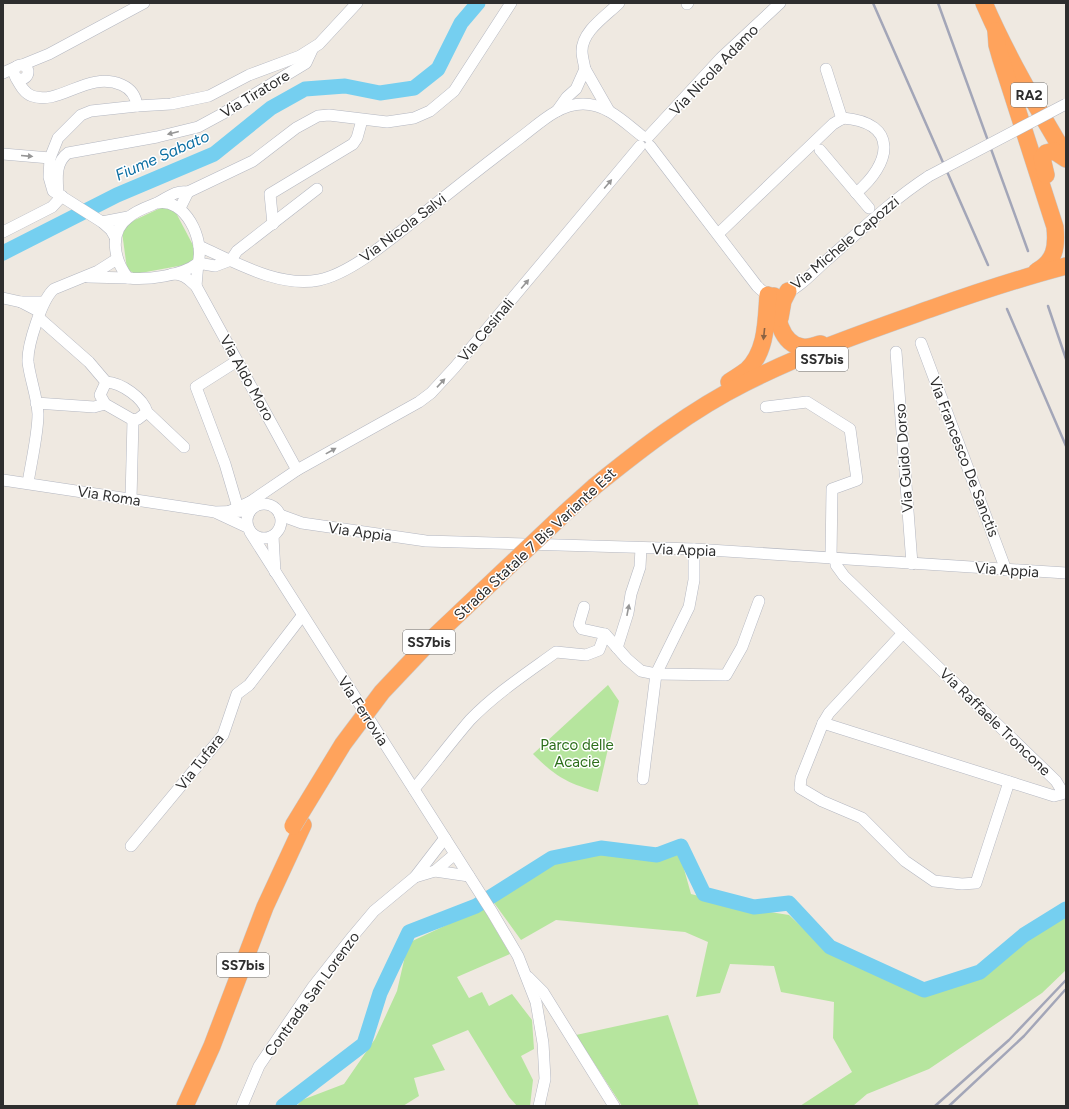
<svg xmlns="http://www.w3.org/2000/svg" width="1069" height="1109" viewBox="0 0 1069 1109" font-family="Figtree,sans-serif">
  <style>
    .green { fill: #b6e59e }
    .lines { fill: none; stroke-linecap: round; stroke-linejoin: round }
    .river { stroke: #75cff0; stroke-width: 15 }
    .minor-casing { stroke: #b4b7c1; stroke-width: 12 }
    .highway-casing { stroke: #c9c9c9; stroke-width: 18 }
    .minor { stroke: #fff; stroke-width: 11 }
    .highway { stroke: #ffa35c; stroke-width: 17 }
    .rail { stroke: #a3a6b8; stroke-width: 2.5 }
    .minor-bridge-casing { stroke: #b4b7c1; stroke-width: 12; stroke-linecap: butt }
    .highway-bridge-casing { stroke: #c9c9c9; stroke-width: 18; stroke-linecap: butt }
    .minor-bridge { stroke: #fff; stroke-width: 11 }
    .highway-bridge { stroke: #ffa35c; stroke-width: 17 }
    .oneway { fill: #969696 }
    .oneway2 { fill: #8c6343 }
    .labels { text-anchor: middle; stroke-width: 3; stroke-linejoin: round; paint-order: stroke }
    .shield { fill: #fff; stroke: #6d6d6d; stroke-width: 1 }
    .shield-label { font-size: 14px; font-weight: bold; fill: #2e2e2e }
    .street-label { font-size: 15px; fill: #2e2e2e; stroke: #fff }
    .park-label { font-size: 15px; fill: #2c6e1b; stroke: #fff }
    .water-label { font-size: 16px; font-style: italic; fill: #0d6fa3; stroke: #fff }
  </style>
  <rect width="100%" height="100%" fill="#efe9e1"/>
  <!-- green -->
  <g class="green">
    <polygon points="167,205 174,209 195,249 195,263 135,274 127,269 122,232 124,225"/>
    <path d="M608 685 619 701 598 792C567 783 556 777 533 754Z"/>
    <polygon points="598,851 656,859 679,851 691,894 750,909 789,915 826,950 922,991 979,975 1018,944 1066,913 1066,970 1042,993 929,1069 867,1094 853,1106 800,1106 852,1072 833,1038 834,1002 781,992 774,966 730,964 720,993 696,997 708,942 685,932 556,920 521,940 492,900 552,862"/>
    <polygon points="483,908 510,954 457,977 469,998 482,992 489,1006 512,994 532,1020 534,1049 521,1056 533,1080 530,1106 517,1106 509,1097 468,1030 432,1045 445,1070 414,1078 419,1096 403,1106 297,1106 302,1100 344,1084 375,1039 397,991 408,943"/>
    <polygon points="668,1015 699,1106 622,1106 576,1035"/>
  </g>
  <g class="lines">
    <!-- river -->
    <g class="river">
      <polyline points="3,253 117,195 214,154 271,108 305,89 345,86 380,93 414,88 438,69 461,23 478,3"/>
      <polyline points="283,1106 364,1044 380,993 409,932 476,906 552,858 601,848 657,855 681,846 704,894 754,907 789,903 830,947 924,990 980,972 1024,935 1066,909"/>
    </g>
    <defs>
      <g id="minor">
        <polyline points="687,4 688,3"/>
        <circle cx="21" cy="72" r="7"/>
        <polyline points="22,65 49,54 144,3"/>
        <path d="M585 69C584 63 582 57 582 51 582 31 606 16 619 3"/>
        <polyline points="826,69 842,119"/>
        <polyline points="3,73 16,67"/>
        <path d="M16 78C20 85 24 93 32 96 60 106 88 70 122 85 131 89 136 97 137 106L91 111 81 115 58 138 50 158 49 177 53 191 102 222 111 230 115 237"/>
        <polyline points="137,106 171,104 209,96 249,75 300,56 319,44 357,3"/>
        <polyline points="557,111 567,97 576,89 585,69 609,111"/>
        <polyline points="648,137 721,58 780,3"/>
        <path d="M650 146 757 286C764 293 770 298 781 295 798 290 814 271 827 260 860 231 892 200 929 176"/>
        <polyline points="820,150 869,208"/>
        <polyline points="3,154 50,158"/>
        <path d="M58 193C57 179 55 162 68 153L157 137 198 127 222 114 306 63 312 50"/>
        <path d="M157 203C185 197 205 240 198 263 182 276 147 280 128 278 114 260 108 232 129 217 137 210 147 207 157 203 168 198 174 190 188 192"/>
        <polyline points="180,208 188,192 253,161 296,128 318,116 329,115 387,122 414,118 430,111 454,91 511,3"/>
        <polyline points="102,222 128,217"/>
        <polyline points="273,224 270,194 353,144 357,138 362,120"/>
        <polyline points="3,232 52,207 62,196"/>
        <path d="M718 234 833 124 843 118C900 123 891 164 856 193"/>
        <path d="M199 246C235 262 279 288 319 280 353 273 395 235 423 214 455 188 487 163 520 138 539 124 558 104 583 104 607 104 624 122 642 136"/>
        <polyline points="231,260 237,251 317,189"/>
        <path d="M172 274C183 273 189 280 196 286L297 470"/>
        <polyline points="88,277 128,278"/>
        <polyline points="196,286 198,263 215,266 231,260"/>
        <polyline points="3,298 21,302"/>
        <polyline points="40,312 21,302 44,302"/>
        <polyline points="39,318 89,362 106,382"/>
        <polyline points="921,343 1006,570"/>
        <polyline points="896,352 912,564"/>
        <polyline points="237,361 196,387 225,464 238,508"/>
        <path d="M106 382C122 383 143 398 147 412L184 447"/>
        <polyline points="106,382 100,395 105,404 133,420 138,419 147,412"/>
        <polyline points="36,403 94,407 105,404"/>
        <polyline points="766,407 807,402 850,429 857,480 832,489 831,558"/>
        <polyline points="3,480 215,512 250,511 250,502"/>
        <path d="M28 483C31 463 38 434 38 414 37 396 30 379 28 362 27 346 42 299 54 289L98 271 117 259"/>
        <polyline points="131,499 133,420"/>
        <circle cx="264" cy="521" r="17"/>
        <polyline points="228,512 250,502 297,470 419,402 431,393 455,367 640,146"/>
        <polyline points="217,513 247,527"/>
        <polyline points="280,515 302,523 426,541 694,549 1066,573"/>
        <polyline points="250,532 492,912 518,956 536,1002 543,1043 545,1079 539,1106"/>
        <polyline points="273,536 275,572"/>
        <polyline points="584,607 579,624 582,629 605,634 627,659 641,671 656,674 726,675 742,647 759,601"/>
        <polyline points="903,633 829,713 823,723 801,778 800,788 822,801 862,818 905,861 934,881 962,884 976,883 1009,782"/>
        <polyline points="617,648 628,613 631,594 640,567 641,548"/>
        <polyline points="823,723 1054,796 1062,794 1062,791 1056,781 844,576 836,565 836,559"/>
        <polyline points="643,779 656,674 689,607 694,580 694,549"/>
        <path d="M414 789C433 766 451 742 470 720 495 694 527 673 556 652L586 655 599 650 605 634"/>
        <polyline points="131,846 223,735 237,694 249,685 302,616"/>
        <polyline points="435,871 469,876"/>
        <polyline points="415,877 435,871 455,854"/>
        <polyline points="528,977 543,992 614,1106"/>
        <polyline points="242,1106 259,1066 312,988 353,936 374,911 415,877 445,838"/>
      </g>
      <g id="highway">
        <path d="M984 3C1007 56 1036 106 1066 156"/>
        <path d="M996 31 997 45 1001 59 1055 227C1057 247 1055 261 1037 271"/>
        <polyline points="1046,175 1042,158 1046,153 1054,151 1066,159"/>
        <path d="M774 296C776 314 780 344 802 347 808 348 815 345 821 344"/>
        <polyline points="780,318 783,301 788,291"/>
        <path d="M729 382C735 378 742 374 747 370 767 351 766 320 768 295"/>
        <path d="M595 486C642 448 691 410 745 383 804 353 868 331 930 309 975 293 1020 278 1066 266"/>
        <polyline points="185,1106 212,1046 265,907 303,825"/>
      </g>
    </defs>
    <!-- minor casing -->
    <use href="#minor" class="minor-casing"/>
    <!-- highway casing -->
    <use href="#highway" class="highway-casing"/>
    <!-- minor -->
    <use href="#minor" class="minor"/>
    <!-- highway -->
    <use href="#highway" class="highway"/>
    <!-- rail -->
    <g class="rail">
      <polyline points="873,3 988,265"/>
      <polyline points="938,3 1028,251"/>
      <polyline points="1048,306 1066,359"/>
      <polyline points="1007,309 1066,446"/>
      <polyline points="935,1106 1009,1040 1066,980"/>
      <polyline points="949,1106 1024,1036 1065,990"/>
    </g>
    <defs>
      <polyline id="minor-bridge" points="929,176 1066,104"/>
      <polyline id="highway-bridge" points="293,826 343,744 382,692 435,636 566,512 595,486"/>
    </defs>
    <!-- minor-bridge casing -->
    <use href="#minor-bridge" class="minor-bridge-casing"/>
    <!-- highway-bridge casing -->
    <use href="#highway-bridge" class="highway-bridge-casing"/>
    <!-- minor-bridge -->
    <use href="#minor-bridge" class="minor-bridge"/>
    <!-- highway-bridge -->
    <use href="#highway-bridge" class="highway-bridge"/>
  </g>
  <!-- one-way arrows -->
  <defs><path id="oneway-solid" d="M-6-.8H1V-3.2L6.5 0L1 3.2V.8H-6Z"/></defs>
  <g class="oneway">
    <use href="#oneway-solid" transform="translate(173 133) rotate(166)"/>
    <use href="#oneway-solid" transform="translate(27 156) rotate(5)"/>
    <use href="#oneway-solid" transform="translate(608 184) rotate(-50)"/>
    <use href="#oneway-solid" transform="translate(525 284) rotate(-50)"/>
    <use href="#oneway-solid" transform="translate(441 383) rotate(-47)"/>
    <use href="#oneway-solid" transform="translate(331 451) rotate(-29)"/>
    <use href="#oneway-solid" transform="translate(628 610) rotate(-79)"/>
  </g>
  <use class="oneway2" href="#oneway-solid" transform="translate(764 334) rotate(96)"/>
  <g class="labels">
    <!-- shield labels -->
    <g class="shield">
      <rect x="1011" y="83" width="36" height="24" rx="3"/>
      <rect x="796" y="347" width="52" height="24" rx="3"/>
      <rect x="403" y="630" width="52" height="24" rx="3"/>
      <rect x="217" y="953" width="52" height="24" rx="3"/>
    </g>
    <g class="shield-label">
      <text x="1029" y="100">RA2</text>
      <text x="822" y="364">SS7bis</text>
      <text x="429" y="647">SS7bis</text>
      <text x="243" y="970">SS7bis</text>
    </g>
    <!-- street labels -->
    <g class="street-label">
      <text transform="translate(714 70) rotate(-46)" y="5">Via Nicola Adamo</text>
      <text transform="translate(255 94) rotate(-31)" y="5">Via Tiratore</text>
      <text transform="translate(403 228) rotate(-37)" y="5">Via Nicola Salvi</text>
      <text transform="translate(845 243) rotate(-40)" y="5">Via Michele Capozzi</text>
      <text transform="translate(486 330) rotate(-50)" y="5">Via Cesinali</text>
      <text transform="translate(247 378) rotate(61)" y="5">Via Aldo Moro</text>
      <text transform="translate(964 457) rotate(69)" y="5">Via Francesco De Sanctis</text>
      <text transform="translate(904 458) rotate(-94)" y="5">Via Guido Dorso</text>
      <text transform="translate(109 496) rotate(9)" y="5">Via Roma</text>
      <text transform="translate(360 532) rotate(8)" y="5">Via Appia</text>
      <text transform="translate(535 544) rotate(-43)" y="5">Strada Statale 7 Bis Variante Est</text>
      <text transform="translate(684 550) rotate(2)" y="5">Via Appia</text>
      <text transform="translate(1007 570) rotate(4)" y="5">Via Appia</text>
      <text transform="translate(363 711) rotate(57)" y="5">Via Ferrovia</text>
      <text transform="translate(995 722) rotate(44)" y="5">Via Raffaele Troncone</text>
      <text transform="translate(200 762) rotate(-52)" y="5">Via Tufara</text>
      <text transform="translate(312 994) rotate(-54)" y="5">Contrada San Lorenzo</text>
    </g>
    <!-- park labels -->
    <g class="park-label">
      <text x="577" y="750">Parco delle<tspan x="577" dy="17">Acacie</tspan></text>
    </g>
    <!-- water labels -->
    <g class="water-label">
      <text transform="translate(162 155) rotate(-24)" y="6">Fiume Sabato</text>
    </g>
  </g>
  <!-- border -->
  <rect width="1069" height="1109" fill="none" stroke="#2e2e2e" stroke-width="8"/>
</svg>
